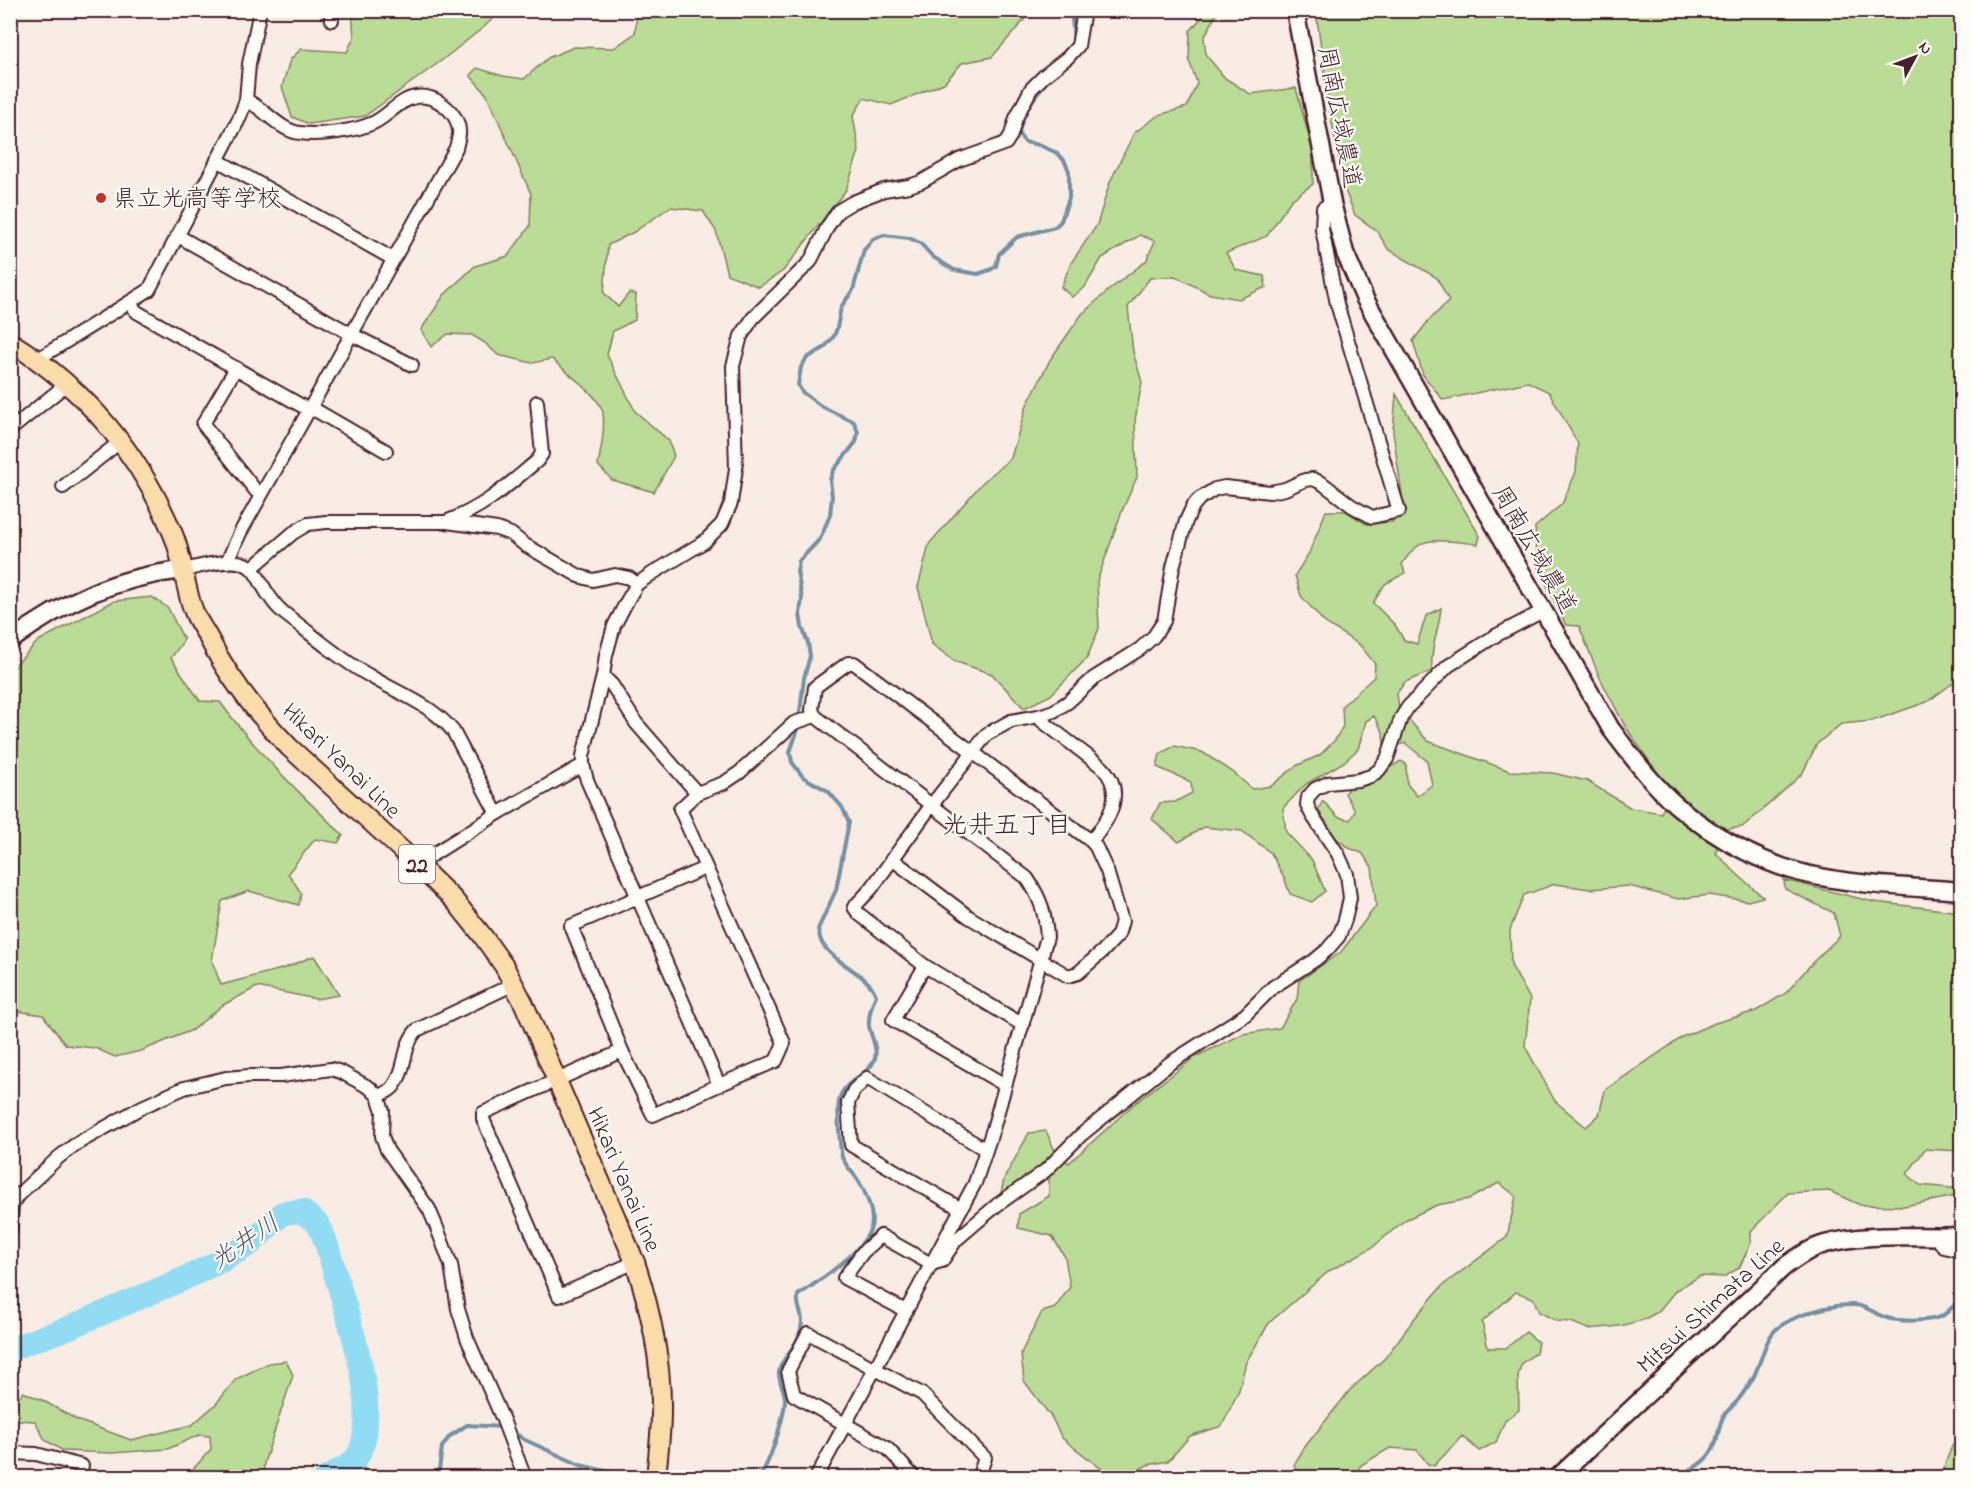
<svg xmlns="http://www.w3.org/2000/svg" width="1972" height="1488" viewBox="0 0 1972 1488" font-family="'Indie Flower','Klee One',sans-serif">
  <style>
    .green { fill: #badc96; stroke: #827e60; stroke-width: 1.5 }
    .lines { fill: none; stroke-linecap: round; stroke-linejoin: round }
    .stream { stroke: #7590a3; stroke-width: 4 }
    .river { stroke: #92dcf3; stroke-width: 24 }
    .street-casing { stroke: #4a1f2b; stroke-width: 16 }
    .secondary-casing { stroke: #4a1f2b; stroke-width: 21 }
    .primary-casing { stroke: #4a1f2b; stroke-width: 22 }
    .street { stroke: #fdfcf7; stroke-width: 12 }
    .secondary { stroke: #fdfcf7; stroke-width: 16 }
    .primary { stroke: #fbdcab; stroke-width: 18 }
    .poi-dot { fill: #c8321e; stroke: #fdfcf7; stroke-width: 2 }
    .labels { text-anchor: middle; stroke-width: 4.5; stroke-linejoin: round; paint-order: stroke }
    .shield { fill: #fdfcf7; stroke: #806168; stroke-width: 1.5 }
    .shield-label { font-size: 22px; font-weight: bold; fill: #4a1f2b }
    .street-label { font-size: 24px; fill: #4a1f2b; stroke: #fdfcf7 }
    .poi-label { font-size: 24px; fill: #4a1f2b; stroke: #fdfcf7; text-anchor: start }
    .neighbourhood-label { font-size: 26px; fill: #4a1f2b; stroke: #fdfcf7 }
    .water-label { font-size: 26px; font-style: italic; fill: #605867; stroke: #fdfcf7 }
  </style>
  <rect width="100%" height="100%" fill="#f8ece4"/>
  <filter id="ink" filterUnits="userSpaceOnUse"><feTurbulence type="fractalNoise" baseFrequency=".0167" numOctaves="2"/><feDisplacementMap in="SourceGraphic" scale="12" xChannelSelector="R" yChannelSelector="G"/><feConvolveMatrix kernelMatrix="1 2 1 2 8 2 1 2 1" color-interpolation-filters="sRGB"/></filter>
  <g filter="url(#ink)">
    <!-- green -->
    <g class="green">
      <polygon points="352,11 352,10 501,11 484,27 441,61 365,116 309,124 292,117 282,87 290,60 301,49 347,52 354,37"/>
      <path d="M637 11H1032L992 57 962 63 944 83 891 105 864 98 853 116 859 151 846 190 783 271 759 287 727 274 716 231 703 211 670 207 634 232 608 245 604 293 618 307 629 293 636 294 635 320 613 331 607 355 635 411 669 441 674 456 654 492 612 480 598 465C601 449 605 430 603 413 601 396 565 372 552 359L532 363 498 355 485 343 472 335 448 334 431 347 421 330 444 295 475 266 508 256 530 226 531 194 487 95 470 75 477 68 503 76 524 79 548 58 574 47 614 48 635 33Z"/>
      <polygon points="1207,11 1218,11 1204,38 1206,55 1225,78 1250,94 1296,88 1313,152 1313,184 1291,200 1267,236 1226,253 1236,270 1264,276 1266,287 1239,299 1210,294 1175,276 1150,278 1128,307 1133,352 1142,382 1135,420 1137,477 1122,511 1097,581 1099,628 1087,658 1051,695 1024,708 992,674 954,661 932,644 918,587 929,544 983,482 1011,458 1026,407 1050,360 1082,314 1110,289 1146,261 1155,241 1140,235 1102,258 1085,287 1072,297 1061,287 1071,263 1097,225 1110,182 1134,133 1159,115 1187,107 1197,83 1189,61 1190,31"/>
      <path d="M1316 11H1961V686L1953 683 1927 702 1872 721 1841 724 1817 744 1802 774 1758 814 1742 827 1721 830 1716 853 1737 874 1763 897 1748 901 1709 895 1678 899 1629 886 1590 889 1555 884 1524 895 1510 930 1511 965 1530 999 1525 1046 1555 1101 1586 1127 1599 1115 1605 1090 1684 1036 1715 1023 1756 1011 1786 993 1813 962 1840 936 1834 913 1785 889 1784 880 1874 902 1961 912V1151L1925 1149 1907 1174 1920 1185 1961 1189V1193L1956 1196 1904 1206 1860 1205 1829 1191 1788 1193 1751 1231V1243L1739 1268 1724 1277 1700 1276 1676 1290 1658 1312 1643 1320 1620 1326 1588 1329 1571 1322 1557 1321 1539 1312 1533 1298 1516 1292 1482 1322 1488 1348H1506L1526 1332 1538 1342 1536 1353 1522 1363 1518 1375 1519 1410 1505 1421 1496 1442 1479 1451 1462 1436 1434 1466 1428 1464 1417 1450 1390 1448 1361 1465 1354 1477 1301 1478 1294 1465 1304 1448 1350 1390 1385 1358 1414 1319 1442 1286 1507 1237 1516 1196 1499 1183 1469 1199 1437 1205 1405 1220 1373 1247 1329 1271 1269 1323 1246 1362 1239 1390 1222 1426 1190 1436 1168 1461 1147 1465 1129 1476 1103 1470 1062 1438 1052 1418 1024 1381 1021 1353 1042 1312 1055 1308 1070 1287 1065 1257 1052 1236 1018 1228 1019 1214 1049 1196V1178L1031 1174 1001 1193 1004 1179 1029 1133 1046 1131 1056 1153 1069 1163 1134 1104 1195 1057 1243 1034 1280 1028 1297 999 1299 981 1341 952 1376 906 1372 867 1362 853 1349 848 1336 838 1318 810 1323 801 1338 817 1350 820 1355 811 1345 793 1349 787 1364 786 1379 780 1389 768 1401 761 1406 764 1407 784 1417 796 1432 785 1427 761 1405 743 1397 746 1393 754 1384 745 1383 732 1374 716 1366 721 1358 749 1344 762 1306 784 1283 808 1286 832 1312 860 1325 891 1312 902 1290 894 1285 880 1271 853 1242 831 1204 827 1179 842 1152 819 1160 803 1175 802 1192 793 1191 782 1157 767 1160 754 1174 746 1202 752 1233 772 1252 789 1271 786 1296 766 1320 755 1335 740 1343 726 1342 706 1374 677 1375 664 1360 645 1324 622 1301 596 1295 575 1309 553 1326 511H1346L1366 524 1392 522 1401 514 1403 502 1393 432 1396 394 1480 536 1478 544C1464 543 1439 538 1426 542 1415 545 1408 556 1402 564L1405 573 1385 584 1373 603 1395 625 1404 640 1417 644 1426 616 1441 608C1439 630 1430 648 1432 671L1405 682 1397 693 1399 709 1428 741 1510 771 1553 773 1587 781 1631 808 1661 813 1671 793 1625 726 1599 676 1579 626 1566 625 1538 567 1535 527 1562 504 1576 472 1578 444 1549 392 1528 382 1443 400 1423 375 1413 341 1429 320 1449 301 1437 278 1388 249 1377 231 1355 215 1344 188 1329 107Z"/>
      <path d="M152 597 168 608 184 640 171 658 200 701 220 702C256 751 299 793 343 835L338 843 315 839 288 873 301 893 299 905 249 891 222 901 212 961 221 985 285 968 314 956 339 995 316 999 257 987 223 1005 192 1030 141 1051 115 1057 95 1048 66 1045 43 1015 11 1010V670L38 641 114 601Z"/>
      <polygon points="286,1361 293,1375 264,1463 263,1477 186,1477 211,1449 210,1436 199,1435 168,1449 111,1453 63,1451 45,1440 35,1421 15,1420 11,1423 11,1407 23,1392 42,1400 77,1420 131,1440 192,1425 216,1404 236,1379 269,1363"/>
      <polygon points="1961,1431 1961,1477 1940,1477 1952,1446"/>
    </g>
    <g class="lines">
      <!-- stream -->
      <g class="stream">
        <polyline points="1072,18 1074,41"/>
        <polyline points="510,1429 523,1439 580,1465 630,1477"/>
        <polyline points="356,1460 364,1470 381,1478"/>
        <polyline points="434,1478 439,1470 442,1447 450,1436 467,1425 503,1427"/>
        <path d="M758 1478C769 1467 785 1415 785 1399 785 1390 778 1381 779 1372 781 1358 795 1349 799 1335 800 1332 802 1325 802 1322 802 1312 796 1305 798 1295 818 1282 865 1250 871 1227 875 1213 865 1191 858 1180 853 1173 845 1165 842 1157 840 1147 837 1112 839 1102 841 1081 868 1076 874 1061 879 1050 871 1037 869 1026 868 1015 872 1004 876 995 867 972 835 965 822 943 820 939 819 933 818 929L836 890 849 822 842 807 828 791 803 777 792 762 790 752 798 729 804 678 810 656 808 643 802 627 800 614 802 598 797 571 799 561 820 539 830 515 832 496 830 480 833 471 856 442 858 432 854 422 821 406 802 392 798 385 801 367 807 358 824 348 834 336 837 328 841 307 853 290 864 250 873 239 884 235 909 238 920 243 933 257 954 270 978 274 990 270 996 266 999 254 1017 237 1055 227 1061 221 1069 198V171L1064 160 1055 152 1039 145 1025 142 1019 135C1020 115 1035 96 1047 81"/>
        <path d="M1644 1478C1655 1471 1663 1476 1674 1475 1687 1473 1701 1465 1709 1455 1719 1443 1717 1429 1723 1417 1728 1409 1736 1404 1741 1396 1747 1388 1754 1378 1757 1369 1768 1342 1766 1330 1797 1317 1814 1310 1836 1304 1855 1305 1867 1306 1873 1313 1884 1317 1897 1322 1930 1322 1942 1316 1950 1311 1955 1304 1962 1297"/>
      </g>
      <!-- river -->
      <path class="river" d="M10 1349 68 1328 181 1280 223 1260 251 1243 283 1213 302 1211C307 1216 316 1220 319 1226 328 1243 332 1265 338 1283 351 1327 378 1405 361 1449 356 1464 339 1471 326 1478"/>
      <defs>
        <g id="street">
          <polyline points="330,10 332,20"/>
          <polyline points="217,160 393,259"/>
          <polyline points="178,236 351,334 412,365"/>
          <polyline points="129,303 137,312 309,410 317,411 386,451"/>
          <polyline points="38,359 149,290 239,119 246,100 249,64 260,10"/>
          <polyline points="236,368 203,424 256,491 262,493"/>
          <polyline points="10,430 68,383"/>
          <polyline points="63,487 121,441"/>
          <path d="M448 521C485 507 507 486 537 461L542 454 537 402"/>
          <path d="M227 562 240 533 456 148C457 143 460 135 459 130 457 111 435 94 416 97 400 99 387 117 373 123 356 131 319 136 300 133 280 131 264 108 246 100"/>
          <polyline points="252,568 293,533 308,524 326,522 447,522 497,529 511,534 525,545 579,576 593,580 615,575 629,578 637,584"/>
          <path d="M183 570C199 567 228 558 242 563 257 567 261 586 270 597 275 605 282 612 289 617 315 637 341 660 370 676 399 694 431 704 453 731L497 814"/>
          <polyline points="603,676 612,685 636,723 697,793"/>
          <polyline points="815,716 812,710 815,687 848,663 854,663 1091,841 1096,847 1107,871 1122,921 1118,935 1103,951 1078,973 1068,976 969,917 892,859"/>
          <path d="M1039 716 1042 721 1102 767C1126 792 1110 819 1091 841"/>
          <polyline points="419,866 429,857 497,814 583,765"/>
          <path d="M705 868 571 926 622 1051 653 1115 719 1085 776 1061 784 1043 680 809 697 793 724 783 739 773 794 723 815 716 1027 878C1041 899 1045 912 1047 937L993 1129 975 1183 816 1478"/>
          <polyline points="925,966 893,1020 1005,1085"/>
          <polyline points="1023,1025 925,966 859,914 854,907 871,889 931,806 987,734 1011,721 1039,716 1054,711 1068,702 1094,678 1140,649 1154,636 1164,621 1173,567 1186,521 1193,506 1199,499 1215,489 1225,487 1270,492 1285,489 1305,480 1313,479 1322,483 1352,506 1372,517 1399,511 1337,304 1322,229 1323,208 1332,203"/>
          <polyline points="622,1051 483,1113 483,1119 559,1296 635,1262"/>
          <polyline points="719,1085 587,780 583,765 583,756 603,676 606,655 614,626 627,601 637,584 653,573 704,542 722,524 731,503 736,468 733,366 741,336 753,318 810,262 828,226 838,211 853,202 884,190 909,186 921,182 959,160 1006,143 1011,135 1016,118 1031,89 1044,76 1068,57 1078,46 1084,10"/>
          <path d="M378 1096C383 1094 391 1091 394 1086 407 1069 402 1046 417 1030L514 984"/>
          <polyline points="961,1209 851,1145 848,1103 854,1090 867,1078 986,1150"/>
          <polyline points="10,1230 12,1205 17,1196 59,1157 76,1144 142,1107 184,1088 226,1078 249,1076 281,1076 331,1069 341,1072 370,1088 378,1096 383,1111 382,1136 387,1150 429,1209 437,1228 451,1265 458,1309 467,1338 503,1420 525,1478"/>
          <polyline points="1936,1237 1944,1247 1962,1251"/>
          <polyline points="906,1311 844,1278 863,1252 881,1236 931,1264 942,1261 956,1240 997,1205 1045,1171 1081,1135 1170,1063 1245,1015 1273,987 1315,960 1327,950 1339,936 1345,920 1350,898 1347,874 1338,854 1312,815 1307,805 1308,797 1315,789 1328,783 1358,780 1371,776 1379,770 1387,759 1401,718 1408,707 1448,666 1495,636 1543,611"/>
          <polyline points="10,1453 36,1454 82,1466"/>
          <polyline points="915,1478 887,1448 794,1395 788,1371 808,1333 922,1394 985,1458 978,1478"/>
        </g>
        <g id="secondary">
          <path d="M1295 10 1332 203 1345 253 1365 299 1611 729C1631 755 1651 783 1676 805 1716 839 1768 868 1821 877 1867 886 1915 887 1962 891"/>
          <path d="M10 641C64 601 117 577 183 570"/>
          <path d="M1557 1478 1784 1267C1796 1258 1810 1248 1825 1244 1869 1232 1917 1238 1962 1236"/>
        </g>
        <path id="primary" d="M10 342C84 387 140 454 173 534 183 557 184 585 193 609 196 619 203 628 208 637 229 679 257 714 289 747L419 866 454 900 482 935 504 966 524 1004 635 1262C651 1311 662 1361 661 1413 661 1434 658 1456 656 1478"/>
      </defs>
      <!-- street casing -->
      <use href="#street" class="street-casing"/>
      <!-- secondary casing -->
      <use href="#secondary" class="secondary-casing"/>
      <!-- primary casing -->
      <use href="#primary" class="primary-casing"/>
      <!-- street -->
      <use href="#street" class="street"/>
      <!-- secondary -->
      <use href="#secondary" class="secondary"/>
      <!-- primary -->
      <use href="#primary" class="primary"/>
    </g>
  </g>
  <!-- markers -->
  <circle class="poi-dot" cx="101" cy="198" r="6"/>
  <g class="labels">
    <!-- shield labels -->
    <rect class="shield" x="399" y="845" width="36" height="38" rx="4.5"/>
    <g class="shield-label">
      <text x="417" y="872">22</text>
    </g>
    <!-- street labels -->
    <g class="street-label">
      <text transform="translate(1340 117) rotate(79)" y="8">周南広域農道</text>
      <text transform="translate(1535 549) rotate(60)" y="8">周南広域農道</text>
      <text transform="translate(342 760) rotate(44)" y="8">Hikari Yanai Line</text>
      <text transform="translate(625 1179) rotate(67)" y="8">Hikari Yanai Line</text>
      <text transform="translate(1710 1305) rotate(-42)" y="8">Mitsui Shimata Line</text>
    </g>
    <!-- poi labels -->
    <g class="poi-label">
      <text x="113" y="206">県立光高等学校</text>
    </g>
    <!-- neighbourhood labels -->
    <g class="neighbourhood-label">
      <text x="1007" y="833">光井五丁目</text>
    </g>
    <!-- water labels -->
    <g class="water-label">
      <text transform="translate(244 1241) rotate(-34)" y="9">光井川</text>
    </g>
  </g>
  <!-- margin -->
  <rect width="1972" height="1488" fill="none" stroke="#fdfcf7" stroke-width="36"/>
  <rect x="18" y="18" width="1936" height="1452" fill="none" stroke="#4a1f2b" stroke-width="2" filter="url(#ink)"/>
  <!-- north arrow -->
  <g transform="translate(1915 57) rotate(49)" stroke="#fdfcf7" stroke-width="4.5" paint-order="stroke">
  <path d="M0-4.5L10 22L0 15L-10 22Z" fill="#4a1f2b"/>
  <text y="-9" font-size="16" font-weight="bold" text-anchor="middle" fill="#4a1f2b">N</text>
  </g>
</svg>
